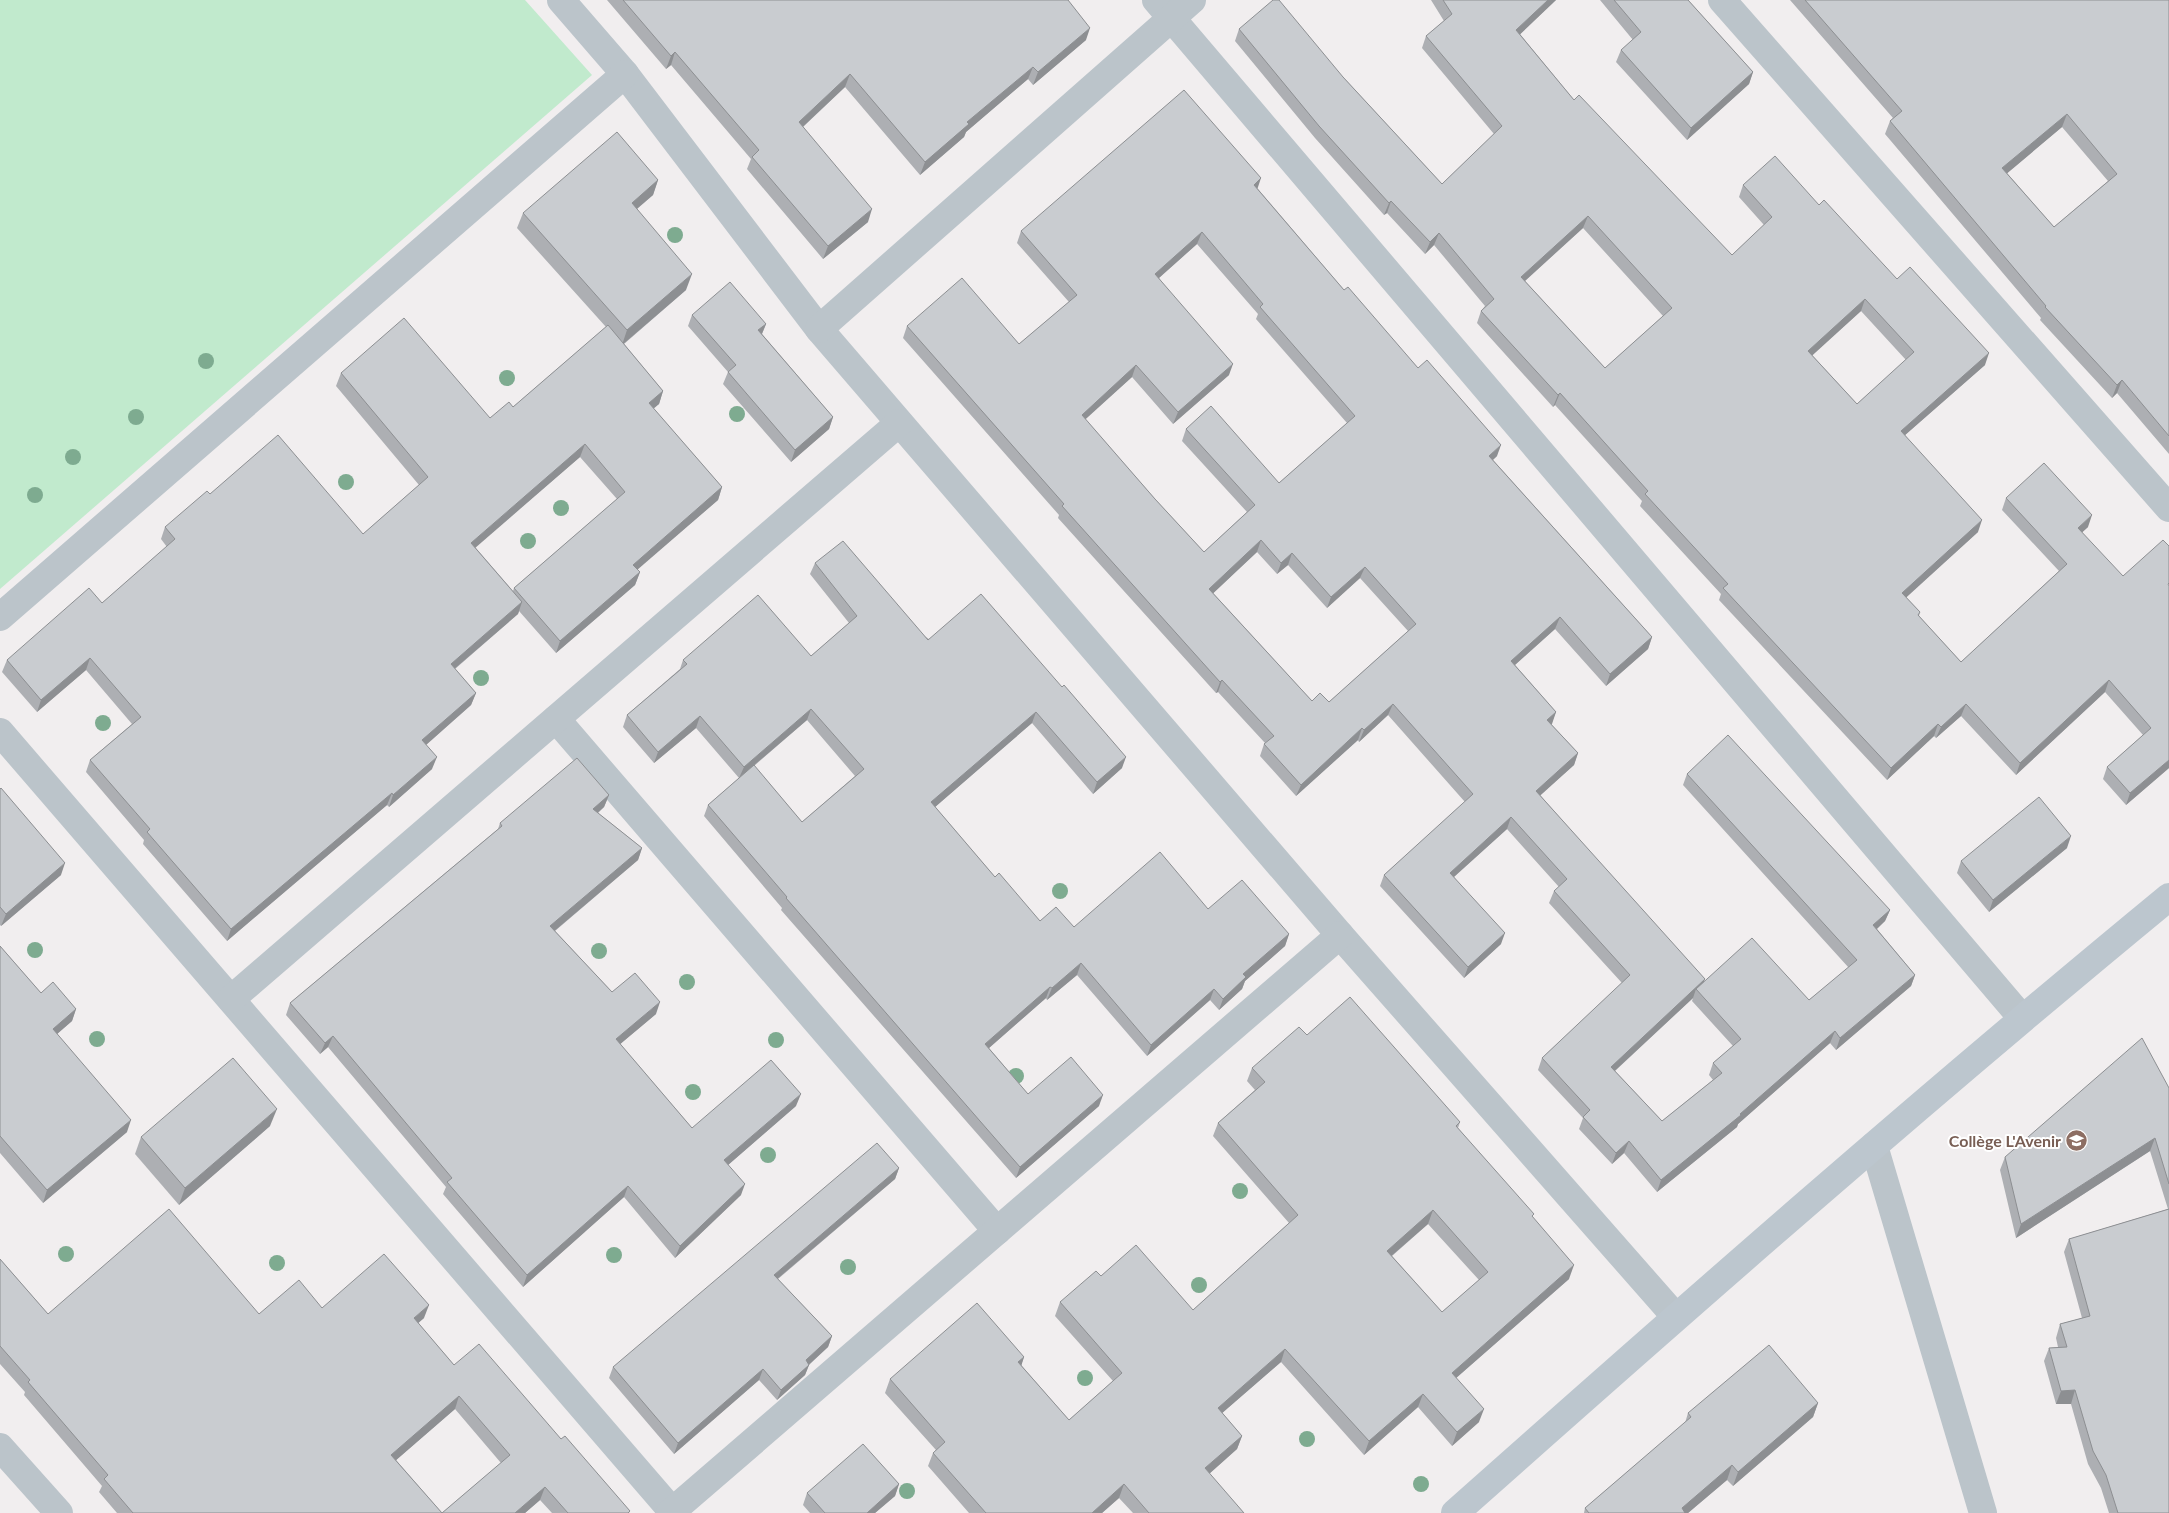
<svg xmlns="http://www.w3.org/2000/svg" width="2169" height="1513" viewBox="0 0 2169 1513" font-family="Lato,sans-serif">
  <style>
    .green { fill: #c1eacd }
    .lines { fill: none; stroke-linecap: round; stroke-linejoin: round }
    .street { stroke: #bbc4ca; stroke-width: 28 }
    .secondary { stroke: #bcc6ce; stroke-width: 28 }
    .tree { fill: #7eab90 }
    .wall { fill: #adafb3; fill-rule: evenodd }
    .shaded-wall { fill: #8d8f92 }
    .building { fill: #c9ccd0; stroke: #8d8f92; fill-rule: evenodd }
    .labels { text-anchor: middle; stroke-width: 4; stroke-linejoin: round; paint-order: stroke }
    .education-label { font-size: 16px; font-weight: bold; fill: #785e54; stroke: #fff; text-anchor: end }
  </style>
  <rect width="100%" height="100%" fill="#f1eeef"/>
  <!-- green -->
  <polygon class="green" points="0,0 525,0 592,75 0,589"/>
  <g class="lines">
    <!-- street -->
    <g class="street">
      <polyline points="561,0 625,74 819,329 1340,935 1675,1316"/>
      <polyline points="1156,0 2022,1018"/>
      <polyline points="1722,0 2169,508"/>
      <polyline points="819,329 1192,0"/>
      <polyline points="0,617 625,74"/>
      <polyline points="556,719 997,1231"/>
      <polyline points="0,732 672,1511"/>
      <polyline points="231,999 899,423"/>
      <polyline points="1874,1146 1983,1513"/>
      <polyline points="0,1447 59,1513"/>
      <polyline points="670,1513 1340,935"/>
    </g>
    <!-- secondary -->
    <path class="secondary" d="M1455 1513C1690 1304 1926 1097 2169 897"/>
  </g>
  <!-- trees -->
  <g class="tree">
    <circle cx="675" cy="235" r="8"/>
    <circle cx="206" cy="361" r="8"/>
    <circle cx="507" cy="378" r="8"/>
    <circle cx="737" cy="414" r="8"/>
    <circle cx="136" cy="417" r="8"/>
    <circle cx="73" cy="457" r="8"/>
    <circle cx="346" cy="482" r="8"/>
    <circle cx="35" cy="495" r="8"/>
    <circle cx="561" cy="508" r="8"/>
    <circle cx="528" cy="541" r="8"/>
    <circle cx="481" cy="678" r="8"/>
    <circle cx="103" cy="723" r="8"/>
    <circle cx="1060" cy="891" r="8"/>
    <circle cx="35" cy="950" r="8"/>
    <circle cx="599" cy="951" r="8"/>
    <circle cx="687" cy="982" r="8"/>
    <circle cx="97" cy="1039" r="8"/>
    <circle cx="776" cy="1040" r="8"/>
    <circle cx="1016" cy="1076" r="8"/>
    <circle cx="693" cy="1092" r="8"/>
    <circle cx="768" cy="1155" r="8"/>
    <circle cx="1240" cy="1191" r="8"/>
    <circle cx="66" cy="1254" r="8"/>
    <circle cx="614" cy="1255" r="8"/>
    <circle cx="277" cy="1263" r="8"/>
    <circle cx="848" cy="1267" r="8"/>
    <circle cx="1199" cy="1285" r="8"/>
    <circle cx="1085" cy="1378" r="8"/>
    <circle cx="1307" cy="1439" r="8"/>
    <circle cx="1421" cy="1484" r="8"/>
    <circle cx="907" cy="1491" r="8"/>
  </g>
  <!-- wall -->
  <g class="wall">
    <polygon points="607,0 1068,0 1086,40 1033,85 1028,79 966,132 964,137 920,175 845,87 803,127 868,222 823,259 747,169 751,159 671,65 666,69"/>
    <path d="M1431 0H1556L1520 34 1574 100 1732 255 1764 225 1739 197 1743 185 1819 205 1897 279 1985 365 1905 435 1978 532 1906 597 1920 612 1919 616 1961 662 2059 571 2002 510 2006 498 2088 527 2082 532 2169 768 2126 805 2103 779 2107 767 2143 735 2105 692 2016 775 1961 716 1936 738 1934 736 1887 780 1719 600 1721 594 1640 506 1642 501 1555 405 1553 407 1477 323 1481 311 1485 306 1434 245 1425 254 1387 213 1384 215 1315 138 1235 41 1239 29 1343 77 1442 184 1494 134 1422 48 1426 36 1444 21ZM1583 228 1663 316 1605 368 1525 281ZM1861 311 1906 360 1857 404 1812 355Z"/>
    <polygon points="1600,0 1688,0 1753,72 1749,84 1687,140 1616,62 1621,50 1633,40"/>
    <path d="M1790 0H2169V454L2117 393 2112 398 2040 320 2041 318 1885 134 1890 121 1893 118ZM2062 127 2108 181 2054 227 2007 173Z"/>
    <path d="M658 180 653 195 637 209 686 290 624 344 663 391 659 404 653 408 722 487 718 500 637 569 640 572 635 585 556 653 519 611 518 614 455 669 476 693 471 705 426 745 432 769 389 807 387 805 227 941 143 844 144 840 86 772 90 760 132 724 86 670 37 712 2 672 7 660 102 603 167 547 161 539 165 527 210 494 363 534 419 485 336 386 341 373 490 418 513 407 606 327 517 228 523 213ZM580 457 617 499 514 588 513 591 475 547Z"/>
    <path d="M1258 189 1344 290 1418 368 1497 456 1493 460 1652 637 1648 649 1606 686 1555 629 1515 665 1556 712 1551 724 1578 753 1574 765 1540 795 1704 982 1809 1000 1849 968 1683 785 1687 774 1890 910 1885 921 1877 929 1915 975 1911 986 1836 1050 1830 1043 1738 1124 1737 1127 1657 1192 1624 1153 1612 1164 1579 1129 1583 1118 1538 1070 1542 1058 1622 983 1549 903 1554 891 1559 887 1507 829 1454 877 1501 944 1464 978 1380 886 1384 875 1465 802 1388 715 1359 742 1358 740 1296 796 1260 756 1264 744 1265 743 1218 692 1216 693 1058 518 1059 515 903 338 907 326 1019 344 1069 302 1017 243 1021 231ZM1197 244 1258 314 1256 319 1347 423 1279 483 1186 429 1182 441 1247 512 1204 552 1155 499 1085 419 1132 377 1173 424 1229 375 1159 278ZM1257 552 1277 574 1288 565 1327 608 1360 578 1408 631 1329 702 1312 701 1213 593ZM1693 998 1692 1001 1733 1046 1713 1063 1709 1075 1713 1080 1662 1121 1615 1071Z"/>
    <polygon points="692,315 766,324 762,334 833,417 829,429 791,462 723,384 728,372 688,326"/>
    <path d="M815 563 1122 768 1093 794 1032 723 935 807 995 877 1040 921 1074 927 1208 909 1289 934 1285 946 1245 981 1242 989 1219 1010 1210 1000 1147 1056 1077 975 1047 1000 1046 998 989 1048 1028 1094 1099 1106 1016 1178 781 910 782 908 704 816 708 805 739 778 696 728 654 763 623 727 627 715 680 669 683 660 811 656 849 623 810 574ZM807 720 855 776 802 822 754 766Z"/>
    <polygon points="0,789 61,875 1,926 0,925"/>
    <polygon points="609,795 604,807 598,813 642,848 638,860 555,931 612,992 656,1014 620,1044 692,1128 796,1106 728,1165 741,1195 675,1258 624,1197 523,1287 443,1194 446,1187 328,1047 320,1054 286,1015 290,1003 498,829 500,823"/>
    <polygon points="2067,848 1989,912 1957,873 1961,861"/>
    <polygon points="0,946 41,993 76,1009 72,1021 57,1034 127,1132 43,1203 0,1153"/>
    <path d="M1307 1035 1460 1122 1458 1128 1533 1218 1569 1279 1456 1378 1479 1422 1452 1446 1418 1407 1364 1455 1281 1362 1222 1413 1242 1436 1237 1449 1209 1474 1244 1513H1133L1119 1498 1102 1513H969L928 1466 933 1453 936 1450 885 1393 890 1379 1024 1357 1021 1365 1069 1420 1113 1381 1055 1316 1060 1302 1101 1276 1193 1310 1289 1223 1213 1136 1218 1123 1255 1090 1247 1081 1252 1068ZM1428 1224 1479 1280 1442 1312 1392 1256Z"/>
    <polygon points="2169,1088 2169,1513 2109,1513 2101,1488 2088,1464 2071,1404 2056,1404 2044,1361 2049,1348 2058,1347 2056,1338 2060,1324 2082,1318 2064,1252 2069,1239 2168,1209 2150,1151 2016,1238 2000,1170 2005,1157"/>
    <polygon points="270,1126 179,1205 135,1154 141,1137"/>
    <polygon points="899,1168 895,1179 778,1279 832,1336 828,1347 809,1365 805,1375 777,1400 759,1380 674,1454 609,1378 613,1367"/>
    <polygon points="0,1259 48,1314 259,1314 322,1308 424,1318 418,1323 454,1365 561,1439 630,1511 629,1513 552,1513 540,1500 525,1513 442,1513 501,1463 455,1409 396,1460 442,1513 117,1513 99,1492 102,1486 24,1395 25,1392 0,1364"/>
    <polygon points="1818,1403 1813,1417 1733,1486 1727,1480 1688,1513 1584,1513 1585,1508 1685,1423 1688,1413"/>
    <polygon points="899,1484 895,1496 875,1513 810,1513 803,1505 807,1493"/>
  </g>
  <!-- shaded-wall -->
  <g class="shaded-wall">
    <polygon points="1548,0 1556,0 1512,42 1516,30"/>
    <polygon points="1090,28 1086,40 1033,85 1038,72"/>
    <polygon points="675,52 671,65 666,69 671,56"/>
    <polygon points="1033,67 1028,79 966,132 964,137 920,175 925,162 967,122"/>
    <polygon points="1753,72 1749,84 1687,140 1691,128"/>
    <polygon points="850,74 845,87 794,135 799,122"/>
    <polygon points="2067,114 2062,127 1998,181 2002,168"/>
    <polygon points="1261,178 1257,190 1254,185"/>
    <polygon points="658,180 653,195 626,218 632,203"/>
    <polygon points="1391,201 1387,213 1384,215 1389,203"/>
    <polygon points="872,209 868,222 823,259 828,246"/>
    <polygon points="1588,216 1583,228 1516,289 1521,277"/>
    <polygon points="1202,232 1197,244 1151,285 1155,274"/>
    <polygon points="1439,233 1434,245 1425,254 1430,242"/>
    <polygon points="692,274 686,290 622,345 627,330"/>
    <polygon points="1865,299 1861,311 1804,363 1808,351"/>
    <polygon points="766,324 761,336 758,330"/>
    <polygon points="1989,353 1985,365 1896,443 1901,431"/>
    <polygon points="1233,364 1229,375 1173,424 1178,412"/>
    <polygon points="1136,365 1132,377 1077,427 1082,415"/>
    <polygon points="2122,380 2117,393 2112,398 2117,385"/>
    <polygon points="663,391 659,404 645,416 649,403"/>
    <polygon points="1560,393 1555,405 1553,407 1558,395"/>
    <polygon points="833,417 829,429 791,462 795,450"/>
    <polygon points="585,444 580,457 467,555 471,543"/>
    <polygon points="1501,445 1497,456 1485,467 1489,456"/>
    <polygon points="722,487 718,500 629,577 633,565"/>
    <polygon points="2092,515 2088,527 2074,540 2078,528"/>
    <polygon points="1982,520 1978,532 1898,605 1902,593"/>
    <polygon points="1261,540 1257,552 1205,601 1209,589"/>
    <polygon points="1292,553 1288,565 1277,574 1281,563"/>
    <polygon points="1365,567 1360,578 1327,608 1331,597"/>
    <polygon points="640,572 635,585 556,653 560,641"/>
    <polygon points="522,602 518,614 446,676 451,664"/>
    <polygon points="1560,617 1555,629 1507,672 1511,661"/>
    <polygon points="1652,637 1648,649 1606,686 1610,674"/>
    <polygon points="90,658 86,670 37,712 41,700"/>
    <polygon points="1222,680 1218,692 1216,693 1220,682"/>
    <polygon points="2109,680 2105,692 2016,775 2020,763"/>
    <polygon points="476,693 471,705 418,752 422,740"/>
    <polygon points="1393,704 1388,715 1359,742 1364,730"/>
    <polygon points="1966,704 1961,716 1936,738 1941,727"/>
    <polygon points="811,709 807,720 739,778 744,767"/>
    <polygon points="1036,712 1032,723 927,814 931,802"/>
    <polygon points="1556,712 1552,724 1543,732 1547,720"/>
    <polygon points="700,716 696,728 654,763 658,752"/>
    <polygon points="1938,724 1934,736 1887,780 1891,768"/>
    <polygon points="1362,728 1358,740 1296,796 1301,785"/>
    <polygon points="1578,753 1574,765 1532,803 1536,791"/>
    <polygon points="437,757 432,769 389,807 393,795"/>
    <polygon points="1126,757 1122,768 1093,794 1097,782"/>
    <polygon points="2169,760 2169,768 2126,805 2130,793"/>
    <polygon points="392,793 387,805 227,941 231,929"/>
    <polygon points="609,795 604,807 588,821 593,809"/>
    <polygon points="1511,817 1507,829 1446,884 1450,873"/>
    <polygon points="2071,836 2067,848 1989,912 1993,900"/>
    <polygon points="642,848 638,860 546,938 550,926"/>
    <polygon points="65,863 61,875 1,926 6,914"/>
    <polygon points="1890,910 1885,921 1869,936 1873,925"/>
    <polygon points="1505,933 1501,944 1464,978 1468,967"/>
    <polygon points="1289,934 1285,946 1245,981 1242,989 1219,1010 1223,999 1243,974"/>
    <polygon points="1081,963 1077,975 1047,1000 1052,988"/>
    <polygon points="1915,975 1911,986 1836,1050 1840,1038"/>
    <polygon points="1705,979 1701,990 1696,989 1693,998 1607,1078 1611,1067"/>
    <polygon points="1050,987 1046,998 981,1055 985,1044"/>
    <polygon points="1214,989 1210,1000 1147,1056 1151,1045"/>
    <polygon points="660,1002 656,1014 612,1051 616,1039"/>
    <polygon points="76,1009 72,1021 49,1041 53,1029"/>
    <polygon points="1835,1031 1830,1043 1738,1124 1737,1127 1657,1192 1661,1180 1740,1114"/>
    <polygon points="333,1036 328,1047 320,1054 325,1043"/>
    <polygon points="801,1094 796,1106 720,1172 724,1160"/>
    <polygon points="1103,1095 1099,1106 1016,1178 1020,1167"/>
    <polygon points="277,1109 270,1126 179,1205 185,1188"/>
    <polygon points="131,1120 127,1132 43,1203 47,1190"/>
    <polygon points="2155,1138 2150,1151 2016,1238 2021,1224"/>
    <polygon points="1629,1141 1624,1153 1612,1164 1616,1153"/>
    <polygon points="899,1168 895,1179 770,1285 774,1275"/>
    <polygon points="745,1184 741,1195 675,1258 680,1246"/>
    <polygon points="628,1186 624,1197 523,1287 527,1275"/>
    <polygon points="1433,1210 1428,1224 1382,1264 1387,1251"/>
    <polygon points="1574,1265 1569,1279 1447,1386 1452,1373"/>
    <polygon points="429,1305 424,1318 409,1331 414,1318"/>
    <polygon points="832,1336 828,1347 804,1369 809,1365 805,1375 777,1400 781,1390 806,1360"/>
    <polygon points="1285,1349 1281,1362 1213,1421 1218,1408"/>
    <polygon points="1024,1357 1020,1370 1018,1362"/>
    <polygon points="763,1369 759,1380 674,1454 678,1443"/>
    <polygon points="2075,1390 2071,1404 2056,1404 2061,1391"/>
    <polygon points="1423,1394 1418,1407 1364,1455 1369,1441"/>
    <polygon points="459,1396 455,1409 387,1468 391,1455"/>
    <polygon points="1818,1403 1813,1417 1733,1486 1738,1472"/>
    <polygon points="1484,1409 1479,1422 1452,1446 1457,1432"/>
    <polygon points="1242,1436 1237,1449 1200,1482 1205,1468"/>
    <polygon points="1732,1465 1727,1480 1688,1513 1680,1513 1682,1508"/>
    <polygon points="899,1484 895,1496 875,1513 867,1513"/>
    <polygon points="1124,1484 1119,1498 1102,1513 1092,1513"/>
    <polygon points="545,1487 540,1500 525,1513 515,1513"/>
  </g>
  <!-- building -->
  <g class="building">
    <polygon points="623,0 1068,0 1090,28 1038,72 1033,67 967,122 969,124 925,162 850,74 799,122 872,209 828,246 752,157 759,150 675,52 671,56"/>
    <path d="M1273 0H1279L1343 77 1442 184 1502 126 1426 36 1452 14 1443 0H1548L1516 30 1574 100 1579 95 1732 255 1772 217 1743 185 1775 156 1819 205 1824 200 1897 279 1910 267 1989 353 1901 431 1982 520 1902 593 1920 612 1918 615 1961 662 2067 564 2006 498 2044 463 2092 515 2078 528 2123 576 2163 540 2169 546V583L2168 584 2169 586V760L2130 793 2107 767 2151 728 2109 680 2020 763 1966 704 1941 727 1938 724 1891 768 1723 588 1728 584 1645 494 1648 491 1560 393 1558 395 1481 311 1494 299 1439 233 1430 242 1391 201 1389 203 1319 126 1239 29ZM1588 216 1672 308 1605 368 1521 277ZM1865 299 1914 352 1857 404 1808 351Z"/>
    <polygon points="1614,0 1688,0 1753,72 1691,128 1621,50 1641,32"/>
    <path d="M1805 0H2169V436L2122 380 2117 385 2045 307 2046 306 1890 121 1902 111ZM2067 114 2117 174 2054 227 2002 168Z"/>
    <path d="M1184 90 1261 178 1254 185 1344 290 1348 287 1418 368 1427 360 1501 445 1489 456 1652 637 1610 674 1560 617 1511 661 1556 712 1547 720 1578 753 1536 791 1705 979 1611 1067 1662 1121 1722 1073 1713 1063 1741 1039 1696 989 1752 938 1809 1000 1857 960 1687 774 1728 735 1890 910 1873 925 1915 975 1840 1038 1835 1031 1740 1114 1741 1115 1661 1180 1629 1141 1616 1153 1583 1117 1590 1110 1542 1058 1630 975 1554 891 1567 879 1511 817 1450 873 1505 933 1468 967 1384 875 1473 794 1393 704 1364 730 1362 728 1301 785 1264 744 1274 736 1222 680 1220 682 1062 506 1064 504 907 326 962 278 1019 344 1077 295 1021 231ZM1202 232 1263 304 1260 307 1355 416 1279 483 1211 406 1186 429 1255 505 1204 552 1155 499 1082 415 1136 365 1178 412 1233 364 1155 274ZM1261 540 1281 563 1292 553 1331 597 1365 567 1416 624 1329 702 1320 693 1312 701 1209 589Z"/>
    <polygon points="617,132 658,180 632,203 692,274 627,330 523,213"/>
    <polygon points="730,282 766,324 758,330 833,417 795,450 728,372 736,365 692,315"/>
    <polygon points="404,318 490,418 509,402 513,407 608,325 663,391 649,403 722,487 633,565 640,572 560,641 514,588 625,492 585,444 471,543 522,602 451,664 476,693 422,740 437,757 393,795 392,793 231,929 147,832 150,829 90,760 141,717 90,658 41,700 7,660 89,588 102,603 175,539 165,527 207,491 210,494 278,435 363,534 428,477 341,373"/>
    <polygon points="843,541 928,640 981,594 1062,687 1064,685 1126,757 1097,782 1036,712 931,802 995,877 999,873 1040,921 1056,907 1074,927 1160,852 1208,909 1242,880 1289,934 1243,974 1246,977 1223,999 1214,989 1151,1045 1081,963 1052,988 1050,987 985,1044 1028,1094 1071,1057 1103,1095 1020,1167 786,898 787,897 708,805 754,765 802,822 864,769 811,709 744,767 700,716 658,752 627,715 687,664 683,660 758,595 811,656 857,616 815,563"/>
    <polygon points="577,758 609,795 593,809 642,848 550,926 612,992 635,973 660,1002 616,1039 692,1128 771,1060 801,1094 724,1160 745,1184 680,1246 628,1186 527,1275 447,1182 452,1178 333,1036 325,1043 290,1003 502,826 500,823"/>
    <polygon points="1,788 65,863 6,914 0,907 0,789"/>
    <polygon points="2039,797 2071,836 1993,900 1961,861"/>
    <polygon points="0,946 41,993 53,982 76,1009 53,1029 131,1120 47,1190 0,1136"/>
    <path d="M1350 997 1460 1122 1456 1126 1534 1214 1532 1216 1574 1265 1452 1373 1484 1409 1457 1432 1423 1394 1369 1441 1285 1349 1218 1408 1242 1436 1205 1468 1244 1513H1149L1124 1484 1092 1513H986L933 1453 945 1442 890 1379 977 1303 1024 1357 1018 1362 1069 1420 1122 1373 1060 1302 1096 1271 1101 1276 1136 1245 1193 1310 1298 1215 1218 1123 1265 1082 1252 1068 1299 1027 1307 1035ZM1433 1210 1488 1272 1442 1312 1387 1251Z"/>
    <polygon points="2142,1038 2169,1088 2169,1184 2155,1138 2021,1224 2005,1157"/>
    <polygon points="233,1058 277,1109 185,1188 141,1137"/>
    <polygon points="877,1143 899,1168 774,1275 832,1336 806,1360 809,1365 781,1390 763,1369 678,1443 613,1367"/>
    <polygon points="169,1209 259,1314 299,1280 322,1308 384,1254 429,1305 414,1318 454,1365 479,1344 561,1439 565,1436 630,1511 628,1513 568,1513 545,1487 515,1513 442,1513 510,1455 459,1396 391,1455 442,1513 133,1513 104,1479 108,1475 28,1382 30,1380 0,1346 0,1259 48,1314"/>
    <polygon points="2169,1209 2169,1513 2118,1513 2106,1475 2093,1451 2075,1390 2061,1391 2049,1348 2067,1347 2060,1324 2090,1316 2069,1239"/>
    <polygon points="1769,1345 1818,1403 1738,1472 1732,1465 1682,1508 1685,1513 1589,1513 1585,1508 1691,1417 1688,1413"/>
    <polygon points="863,1444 899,1484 867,1513 825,1513 807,1493"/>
  </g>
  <!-- icons -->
  <defs>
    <symbol id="school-disc" viewBox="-11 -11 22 22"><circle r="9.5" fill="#8d6e63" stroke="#fff"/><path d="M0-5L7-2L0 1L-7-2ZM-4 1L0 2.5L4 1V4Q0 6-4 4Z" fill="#fff"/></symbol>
  </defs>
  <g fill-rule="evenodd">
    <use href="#school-disc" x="2064" y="1128" width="25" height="25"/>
  </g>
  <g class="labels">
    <!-- education labels -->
    <g class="education-label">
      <text x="2061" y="1147">Collège L'Avenir</text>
    </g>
  </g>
</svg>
